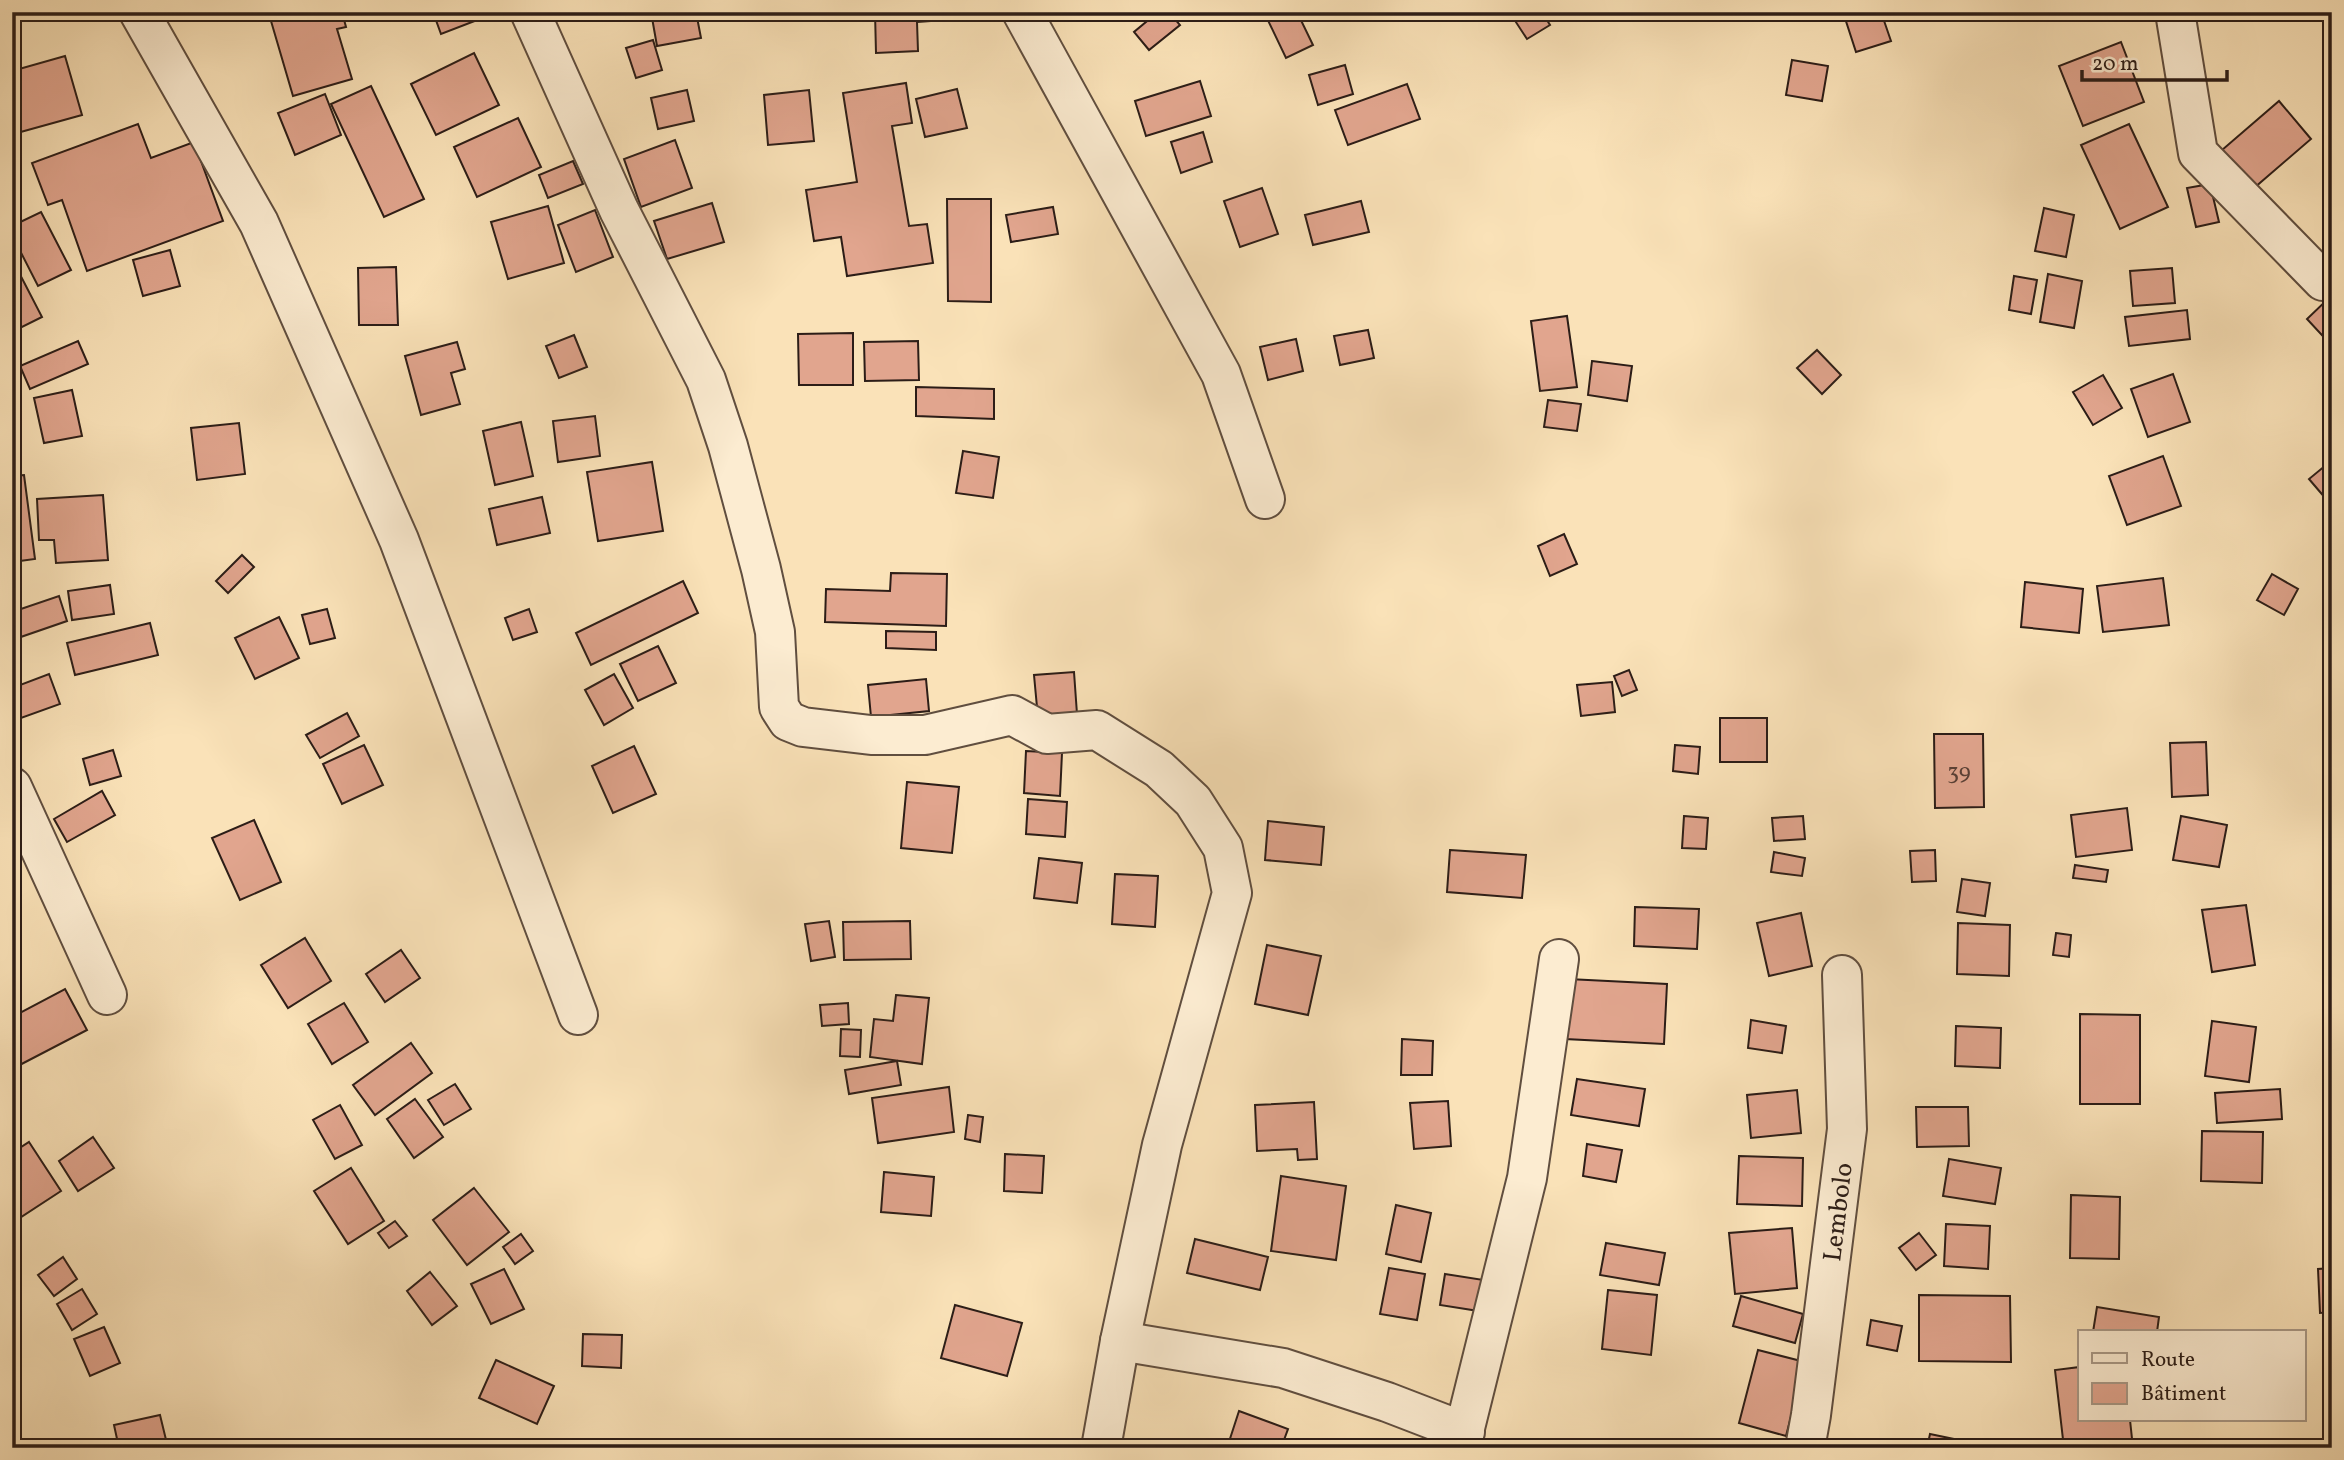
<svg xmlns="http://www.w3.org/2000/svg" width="2344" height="1460" viewBox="0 0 2344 1460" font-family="Vollkorn,serif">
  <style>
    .building { fill: #e1a58e; stroke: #2c1d17; stroke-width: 2 }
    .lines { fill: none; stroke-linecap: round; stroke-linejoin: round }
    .minor-casing { stroke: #604e3f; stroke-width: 42 }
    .minor { stroke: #fcecd1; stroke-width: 38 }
    .labels { text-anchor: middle; stroke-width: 5; stroke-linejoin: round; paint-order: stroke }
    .number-label { font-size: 23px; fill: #593f35 }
    .street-label { font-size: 26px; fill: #2c1d17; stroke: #fcecd1 }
  </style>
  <rect width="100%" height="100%" fill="#fae2b8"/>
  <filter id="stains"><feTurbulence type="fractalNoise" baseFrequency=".00286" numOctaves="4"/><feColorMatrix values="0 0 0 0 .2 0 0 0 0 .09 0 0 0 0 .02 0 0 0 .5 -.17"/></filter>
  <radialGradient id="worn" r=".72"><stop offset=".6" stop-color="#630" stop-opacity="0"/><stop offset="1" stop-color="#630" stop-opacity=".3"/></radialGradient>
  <!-- building -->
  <g class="building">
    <polygon points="303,12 342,12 346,27 337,29 352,79 293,96 271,21"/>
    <polygon points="433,12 498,12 441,34"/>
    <polygon points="651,12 696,12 701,38 657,46"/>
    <polygon points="875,12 930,12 930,21 917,22 918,51 876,53"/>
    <polygon points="1158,12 1169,12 1180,25 1149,50 1134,32"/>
    <polygon points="1264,12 1297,12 1313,45 1286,58"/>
    <polygon points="1511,12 1542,12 1550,25 1527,39 1510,13"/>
    <polygon points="1843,12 1881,12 1891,41 1856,52"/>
    <polygon points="653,40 662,70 636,78 626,48"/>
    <polygon points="2121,42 2144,102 2083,126 2059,66"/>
    <polygon points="474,53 499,105 436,135 411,84"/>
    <polygon points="65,56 82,115 17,133 12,117 12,71"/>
    <polygon points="1792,60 1828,66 1822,101 1786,95"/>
    <polygon points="1345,65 1353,94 1318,105 1309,75"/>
    <polygon points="1200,81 1211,116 1146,136 1135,101"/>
    <polygon points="906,83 912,123 892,126 909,226 927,224 933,263 847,276 841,237 814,241 806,190 857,182 843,93"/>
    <polygon points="1407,84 1420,119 1348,145 1335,110"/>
    <polygon points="371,86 424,199 384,217 331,104"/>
    <polygon points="957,89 967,128 925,137 916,99"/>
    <polygon points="687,90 694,121 658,129 651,98"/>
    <polygon points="809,90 814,141 768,145 764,95"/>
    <polygon points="325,94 341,135 295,155 278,113"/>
    <polygon points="2279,101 2311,139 2254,188 2222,150"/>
    <polygon points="518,118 541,167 477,197 454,147"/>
    <polygon points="138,124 151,158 194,142 223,221 87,271 62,200 48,205 32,163"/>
    <polygon points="2129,124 2168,207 2120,229 2081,145"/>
    <polygon points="1203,132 1212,162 1181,173 1171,142"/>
    <polygon points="675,140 692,188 641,207 624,159"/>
    <polygon points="573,161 583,184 548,198 539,175"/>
    <polygon points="2210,184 2219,222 2196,227 2187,188"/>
    <polygon points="1262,188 1278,234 1240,247 1224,201"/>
    <polygon points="947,199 991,199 991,302 948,301"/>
    <polygon points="1361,201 1369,232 1313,245 1305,215"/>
    <polygon points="712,203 724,242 667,259 654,221"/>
    <polygon points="548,206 564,263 508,279 491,222"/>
    <polygon points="1053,207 1058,234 1011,242 1006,215"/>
    <polygon points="2044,208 2074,215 2066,257 2035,251"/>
    <polygon points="595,210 613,257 576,272 558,225"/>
    <polygon points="41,212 71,270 38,286 12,235 12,226"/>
    <polygon points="170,250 180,286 143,296 133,260"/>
    <polygon points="12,259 42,317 12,332"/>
    <polygon points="396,267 398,325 359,325 358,268"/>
    <polygon points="2172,268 2175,303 2133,306 2130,271"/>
    <polygon points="2048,274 2082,281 2074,328 2040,322"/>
    <polygon points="2014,276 2037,280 2031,314 2009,310"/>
    <polygon points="2332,295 2332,346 2307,319"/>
    <polygon points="2187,310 2190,339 2129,346 2125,317"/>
    <polygon points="1567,316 1577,387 1540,391 1531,321"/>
    <polygon points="1368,330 1374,358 1340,365 1334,336"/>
    <polygon points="853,333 853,385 799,385 798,334"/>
    <polygon points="574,335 587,367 559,378 546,346"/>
    <polygon points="1296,339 1303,371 1268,380 1260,347"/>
    <polygon points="78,341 88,364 30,389 20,366"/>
    <polygon points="918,341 919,380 865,381 864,342"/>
    <polygon points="457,342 465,369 451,373 460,404 421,415 405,356"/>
    <polygon points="1817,350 1841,375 1822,394 1797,368"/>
    <polygon points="1592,361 1632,366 1627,401 1588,395"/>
    <polygon points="2173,374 2190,422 2148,437 2131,389"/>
    <polygon points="2103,375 2122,408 2093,425 2073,392"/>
    <polygon points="916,387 994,389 994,419 916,416"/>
    <polygon points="72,390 82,436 44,443 34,398"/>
    <polygon points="1548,400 1581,404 1577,431 1544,427"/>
    <polygon points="595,416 600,456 558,462 553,421"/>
    <polygon points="521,422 533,476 495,485 483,431"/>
    <polygon points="239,423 245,474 197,480 191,428"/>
    <polygon points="963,451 999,457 993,498 956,493"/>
    <polygon points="2163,456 2181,506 2127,525 2109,476"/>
    <polygon points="2332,460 2332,506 2309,479"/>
    <polygon points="652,462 663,531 598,541 587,472"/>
    <polygon points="24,475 35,559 12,562 12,476"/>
    <polygon points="103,495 108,560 56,563 54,540 39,540 37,499"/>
    <polygon points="542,497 550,533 497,545 489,509"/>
    <polygon points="1564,534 1577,564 1550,576 1538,546"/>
    <polygon points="242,555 254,567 228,593 216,581"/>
    <polygon points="891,573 947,574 946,626 825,622 826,589 890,591"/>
    <polygon points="2272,574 2298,589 2284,615 2257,600"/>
    <polygon points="2163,578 2169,625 2103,632 2097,586"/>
    <polygon points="683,581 698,613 591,665 576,633"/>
    <polygon points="2025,582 2083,589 2079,633 2021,627"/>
    <polygon points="110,585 114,614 72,620 68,591"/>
    <polygon points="59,596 67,621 12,640 12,612"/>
    <polygon points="327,609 335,638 310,644 302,615"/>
    <polygon points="529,609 537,632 513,640 505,618"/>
    <polygon points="279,617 299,658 255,679 235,638"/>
    <polygon points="150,623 158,655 75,675 67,643"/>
    <polygon points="886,631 936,632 936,650 886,648"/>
    <polygon points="658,646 676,683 638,701 620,664"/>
    <polygon points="1629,670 1637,690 1622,696 1614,676"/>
    <polygon points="1074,672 1077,714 1038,718 1034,675"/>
    <polygon points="49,674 60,704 21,718 12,688"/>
    <polygon points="614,674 633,708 604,725 585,690"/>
    <polygon points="926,679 929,711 871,717 868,685"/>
    <polygon points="1612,682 1615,712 1581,716 1577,685"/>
    <polygon points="2328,712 2332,712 2332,736 2325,734"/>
    <polygon points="347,713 359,736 320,758 306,735"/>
    <rect x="1720" y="718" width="47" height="44"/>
    <polygon points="1934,734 1983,734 1984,807 1935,808"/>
    <polygon points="2206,742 2208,795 2172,797 2170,743"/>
    <polygon points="364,745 383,785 342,804 323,764"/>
    <polygon points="1675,745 1700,747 1698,774 1673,771"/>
    <polygon points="634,746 656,794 613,813 592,766"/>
    <polygon points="113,750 121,776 90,785 83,759"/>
    <polygon points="1026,751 1062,753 1060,796 1024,793"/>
    <polygon points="907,782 959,787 952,853 901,848"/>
    <polygon points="102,791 115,815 67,842 54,819"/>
    <polygon points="1028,799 1067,802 1065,837 1026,834"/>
    <polygon points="2329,799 2332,799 2332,839 2325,838"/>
    <polygon points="2127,808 2132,850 2076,857 2071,815"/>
    <polygon points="1684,816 1708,818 1706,849 1682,848"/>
    <polygon points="1803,816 1805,839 1774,841 1772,818"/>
    <polygon points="2181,816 2227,825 2219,867 2173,860"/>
    <polygon points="254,820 281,882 240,900 212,838"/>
    <polygon points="1268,821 1324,827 1321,865 1265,860"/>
    <polygon points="1450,850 1526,855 1522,898 1447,892"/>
    <polygon points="1935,850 1936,881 1912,882 1910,851"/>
    <polygon points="1774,852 1805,858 1802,876 1771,872"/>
    <polygon points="1039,858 1082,863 1077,903 1034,898"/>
    <polygon points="2075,865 2108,870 2106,882 2073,878"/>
    <polygon points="1115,874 1158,876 1155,927 1112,924"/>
    <polygon points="1962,879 1990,883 1985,916 1957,912"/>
    <polygon points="2246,905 2255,965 2212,972 2202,910"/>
    <polygon points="1635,907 1699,909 1697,949 1634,946"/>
    <polygon points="1801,913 1812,966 1769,976 1757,923"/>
    <polygon points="829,921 835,957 811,961 805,924"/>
    <polygon points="910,921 911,959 844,960 843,922"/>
    <polygon points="1958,923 2010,925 2009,976 1957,974"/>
    <polygon points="2056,933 2071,935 2069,957 2053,955"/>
    <polygon points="305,938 331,981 288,1008 261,965"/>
    <polygon points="1267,945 1321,956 1308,1015 1255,1004"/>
    <polygon points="401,950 420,978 385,1002 366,974"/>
    <polygon points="1568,979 1667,984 1664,1044 1565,1039"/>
    <polygon points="65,989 87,1030 12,1069 12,1017"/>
    <polygon points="896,995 929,998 922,1064 870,1057 874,1019 893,1021"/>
    <polygon points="344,1003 368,1042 332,1064 308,1024"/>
    <polygon points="848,1003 849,1024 822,1026 820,1005"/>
    <polygon points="2080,1014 2140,1015 2140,1104 2080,1104"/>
    <polygon points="1751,1020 1786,1026 1782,1053 1748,1048"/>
    <polygon points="2212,1021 2256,1027 2249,1082 2205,1076"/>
    <polygon points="1956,1026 2001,1028 2000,1068 1955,1066"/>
    <polygon points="841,1029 861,1030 860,1057 840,1056"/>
    <polygon points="1402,1039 1433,1041 1432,1075 1401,1075"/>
    <polygon points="411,1043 432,1073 375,1115 353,1085"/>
    <polygon points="897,1061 901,1085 849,1094 845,1070"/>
    <polygon points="1577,1079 1645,1089 1639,1126 1571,1115"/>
    <polygon points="455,1084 471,1109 444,1125 428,1100"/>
    <polygon points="949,1087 954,1132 878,1143 872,1098"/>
    <polygon points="2280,1089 2282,1119 2217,1123 2215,1093"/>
    <polygon points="1797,1090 1801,1133 1751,1138 1747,1095"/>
    <polygon points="415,1099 443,1137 414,1158 387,1119"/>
    <polygon points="1448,1101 1451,1146 1414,1149 1410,1103"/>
    <polygon points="1314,1102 1317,1159 1298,1160 1297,1149 1257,1151 1255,1105"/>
    <polygon points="340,1105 362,1145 335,1159 313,1120"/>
    <polygon points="1916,1107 1968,1107 1969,1146 1917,1147"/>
    <polygon points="968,1115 983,1117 980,1142 965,1139"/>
    <polygon points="2202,1131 2263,1132 2262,1183 2201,1181"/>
    <polygon points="93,1137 114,1168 78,1191 59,1161"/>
    <polygon points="29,1142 61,1191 15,1221 12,1216 12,1153"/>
    <polygon points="1587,1144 1622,1150 1616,1182 1583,1176"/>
    <polygon points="1005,1154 1044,1156 1042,1193 1004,1191"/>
    <polygon points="1739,1156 1803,1158 1802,1206 1737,1204"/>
    <polygon points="1949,1159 2001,1168 1995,1204 1943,1196"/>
    <polygon points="351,1168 384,1221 348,1244 314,1191"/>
    <polygon points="884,1172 934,1177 931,1216 881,1212"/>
    <polygon points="1281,1176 1346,1186 1336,1260 1271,1251"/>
    <polygon points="474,1188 509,1232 467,1265 433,1220"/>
    <polygon points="2071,1195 2120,1197 2119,1259 2070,1258"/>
    <polygon points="1396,1205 1431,1213 1421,1262 1386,1254"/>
    <polygon points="395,1221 407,1236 389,1248 378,1233"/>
    <polygon points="1946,1224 1990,1226 1988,1269 1944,1266"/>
    <polygon points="1792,1228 1797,1288 1735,1294 1729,1233"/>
    <polygon points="1919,1233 1936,1255 1916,1270 1899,1248"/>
    <polygon points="521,1234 533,1251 515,1264 503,1247"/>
    <polygon points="1195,1239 1268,1257 1260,1290 1187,1273"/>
    <polygon points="1606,1243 1665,1253 1659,1285 1600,1275"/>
    <polygon points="63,1257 77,1279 54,1296 38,1275"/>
    <polygon points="1389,1268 1425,1274 1417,1320 1380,1314"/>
    <polygon points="2332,1268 2332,1312 2320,1313 2318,1269"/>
    <polygon points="504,1269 524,1309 491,1324 471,1284"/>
    <polygon points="430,1272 457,1306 432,1325 407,1291"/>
    <polygon points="1445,1274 1490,1281 1485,1312 1440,1305"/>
    <polygon points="82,1289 97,1314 72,1330 57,1304"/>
    <polygon points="1608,1290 1657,1295 1651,1355 1602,1349"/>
    <polygon points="1919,1295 2010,1296 2011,1362 1919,1361"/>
    <polygon points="1741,1296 1803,1314 1795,1343 1733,1326"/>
    <polygon points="955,1305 1022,1323 1007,1376 941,1358"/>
    <polygon points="2097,1307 2159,1317 2157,1332 2093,1332"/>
    <polygon points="1871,1320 1902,1326 1897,1351 1867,1345"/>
    <polygon points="104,1327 120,1363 90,1376 74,1339"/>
    <polygon points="583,1334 622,1335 621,1368 582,1366"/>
    <polygon points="1758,1350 1805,1362 1786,1436 1739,1423"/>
    <polygon points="496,1360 554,1386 537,1424 479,1398"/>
    <polygon points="2080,1367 2080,1420 2130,1420 2133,1448 2064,1448 2055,1370"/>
    <polygon points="1239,1411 1288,1429 1281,1448 1227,1448"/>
    <polygon points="160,1415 168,1448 119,1448 114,1425"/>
    <polygon points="1930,1434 1983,1445 1982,1448 1927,1448"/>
  </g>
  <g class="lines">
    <defs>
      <g id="minor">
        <polyline points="139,12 259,223 399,540 578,1015"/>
        <polyline points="530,12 619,210 706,380 728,446 761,569 775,632 779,707 788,721 803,727 871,735 925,735 1012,715 1047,734 1097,730 1159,769 1193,801 1223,848 1232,893 1162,1145 1120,1341 1101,1448"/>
        <polyline points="1022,12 1221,374 1265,499"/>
        <polyline points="2175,12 2198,153 2323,281"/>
        <polyline points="12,787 107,995"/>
        <polyline points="1120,1341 1283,1368 1387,1402 1465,1432"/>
        <polyline points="1460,1448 1527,1178 1559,959"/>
        <polyline points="1805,1448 1811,1415 1847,1129 1842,975"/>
      </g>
    </defs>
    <!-- minor casing -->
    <use href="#minor" class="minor-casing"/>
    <!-- minor -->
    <use href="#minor" class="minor"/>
  </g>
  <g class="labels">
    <!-- number labels -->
    <g class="number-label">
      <text x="1959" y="779">39</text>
    </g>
    <!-- street labels -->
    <g class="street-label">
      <text transform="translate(1837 1212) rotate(-83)" y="9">Lembolo</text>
    </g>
  </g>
  <!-- margin -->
  <rect width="2344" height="1460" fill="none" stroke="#fae2b8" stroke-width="42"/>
  <rect x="14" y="14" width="2316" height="1432" fill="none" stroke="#2c1d17" stroke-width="3.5"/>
  <rect x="21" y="21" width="2302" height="1418" fill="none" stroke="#2c1d17" stroke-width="2"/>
  <!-- legend -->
  <rect x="2078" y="1330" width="228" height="91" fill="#fcecd1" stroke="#a99987" stroke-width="2"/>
  <rect x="2092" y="1353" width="35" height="10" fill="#fcecd1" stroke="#a99987" stroke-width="2"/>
  <text x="2141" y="1366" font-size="21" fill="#2c1d17">Route</text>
  <rect x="2092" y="1383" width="35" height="21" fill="#e1a58e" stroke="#a99987" stroke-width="2"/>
  <text x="2141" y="1400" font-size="21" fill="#2c1d17">Bâtiment</text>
  <!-- scale -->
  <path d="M2082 70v10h145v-10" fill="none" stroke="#2c1d17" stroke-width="3.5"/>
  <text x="2092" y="70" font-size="21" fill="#2c1d17" stroke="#fcecd1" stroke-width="5" paint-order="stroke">20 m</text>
  <rect width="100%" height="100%" filter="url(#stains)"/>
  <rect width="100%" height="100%" fill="url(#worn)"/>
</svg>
